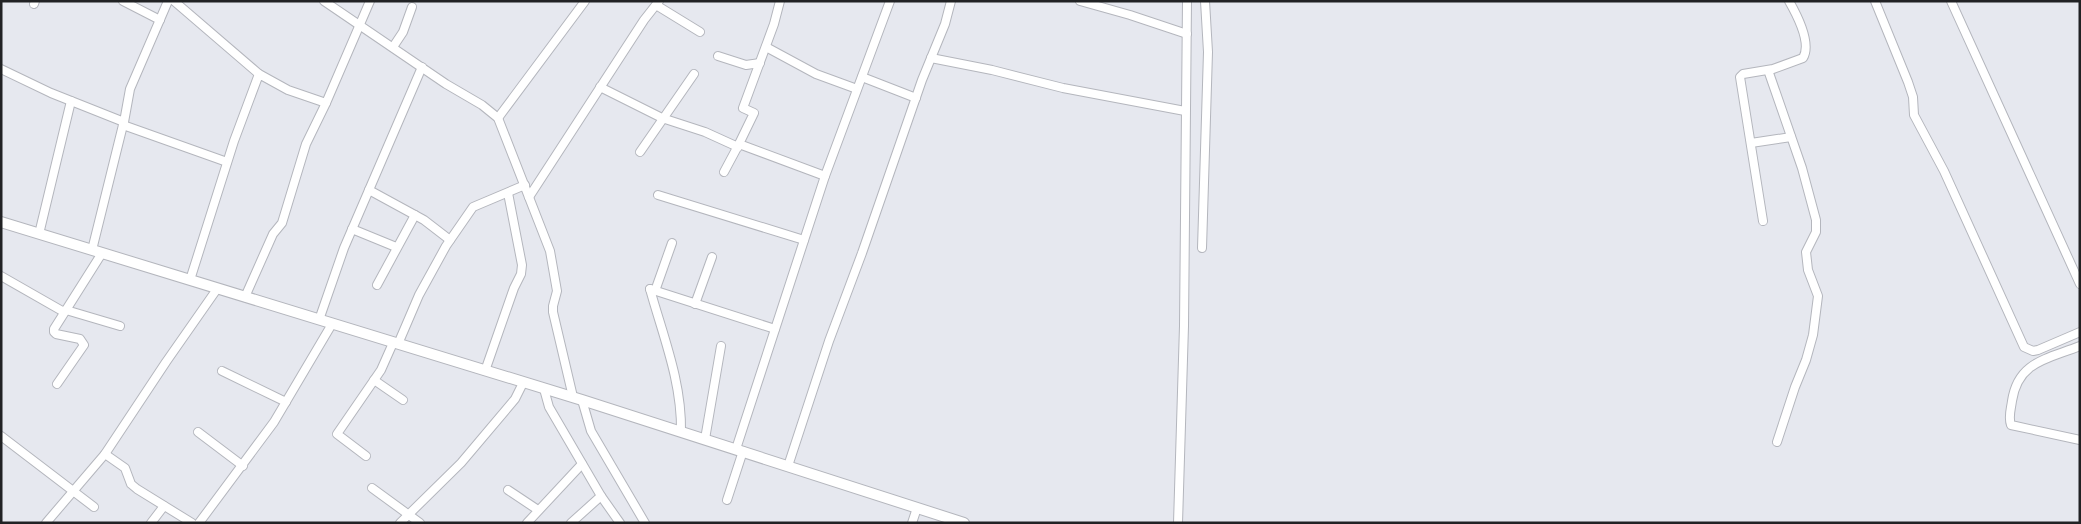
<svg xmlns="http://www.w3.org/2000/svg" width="2081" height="524" viewBox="0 0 2081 524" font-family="'IBM Plex Sans',sans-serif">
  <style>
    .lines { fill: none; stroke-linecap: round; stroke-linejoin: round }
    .street-casing { stroke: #b4b6bd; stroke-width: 10 }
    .secondary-casing { stroke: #b4b6bd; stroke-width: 12 }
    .street { stroke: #fff; stroke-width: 8 }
    .secondary { stroke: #fff; stroke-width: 10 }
  </style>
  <rect width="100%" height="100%" fill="#e6e8ef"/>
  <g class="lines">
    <defs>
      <g id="street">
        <polyline points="123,1 160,20"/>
        <polyline points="174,1 259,74"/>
        <polyline points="324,1 446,84 482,105 498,118 550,251 557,291 553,306 553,312 573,397"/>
        <polyline points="780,1 774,24 743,108 754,113 739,144 825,176"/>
        <polyline points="1080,1 1130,15 1187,34"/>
        <polyline points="1875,1 1908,82 1913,97 1914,115 1944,171 2024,347 2033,351 2038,350 2080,332"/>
        <polyline points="1951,1 2080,284"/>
        <polyline points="34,4 35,1"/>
        <polyline points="656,5 700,32"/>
        <polyline points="393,47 403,32 412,7"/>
        <polyline points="766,47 816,74 857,89"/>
        <polyline points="718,56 746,65 760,63"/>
        <polyline points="931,58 992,70 1063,88 1185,111"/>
        <polyline points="1,69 51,93 124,122 123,125"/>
        <polyline points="1768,70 1802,168 1816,220 1816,232 1806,252 1808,270 1818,296 1813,335 1806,360 1795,387 1777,442"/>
        <polyline points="862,77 916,98"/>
        <polyline points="600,87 662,118 705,132 738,147"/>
        <polyline points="498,118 585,1"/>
        <polyline points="124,122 130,89 168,1"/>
        <polyline points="1751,143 1791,137"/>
        <polyline points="640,152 694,74"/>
        <polyline points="724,172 739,144"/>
        <polyline points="369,190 424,220 450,240"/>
        <polyline points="658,195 804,240"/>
        <polyline points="529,197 644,20 659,1"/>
        <path d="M1763 221 1740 77 1743 74 1773 69 1803 58C1812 43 1797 15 1789 1"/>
        <polyline points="352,229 396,247"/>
        <polyline points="39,234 71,101"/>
        <polyline points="1202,248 1208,52 1205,1"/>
        <polyline points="92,250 123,125 227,162"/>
        <polyline points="1,276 64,312"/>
        <polyline points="190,280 234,141 259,74 288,90 326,103"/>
        <polyline points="377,285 415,215"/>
        <path d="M650 289C663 336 682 382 681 432"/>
        <polyline points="650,289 775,329"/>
        <polyline points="655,291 672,243"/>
        <polyline points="245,297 273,234 282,223 306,144 326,103 370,1"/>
        <polyline points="695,304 712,257"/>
        <polyline points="66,310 120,326"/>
        <polyline points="319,320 344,248 422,67"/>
        <polyline points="398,344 419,295 446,246 473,207 525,185"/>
        <path d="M2080 346C2048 359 2018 361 2012 401 2011 409 2008 417 2011 425L2080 440"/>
        <polyline points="222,371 286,402"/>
        <polyline points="485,371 514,288 521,274 522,265 508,193"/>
        <polyline points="374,380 403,400"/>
        <polyline points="57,384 84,345 80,339 56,334 54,332 54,329 102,253"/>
        <polyline points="544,389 549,407 601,496 620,523"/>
        <polyline points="582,400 591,431 645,523"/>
        <polyline points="198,432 243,466"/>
        <polyline points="1,436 94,507"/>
        <polyline points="705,439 721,346"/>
        <polyline points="736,449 825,176 890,1"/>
        <polyline points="105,454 125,468 131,484 137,489 192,523"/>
        <polyline points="366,456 337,434 381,370 393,343"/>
        <polyline points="788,466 829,341 862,253 922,80 945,24 951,1"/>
        <polyline points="372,488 420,523"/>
        <polyline points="508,490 538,510"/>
        <polyline points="727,500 743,451"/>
        <polyline points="46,523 105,454 166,362 217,289"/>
        <polyline points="151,523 164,506"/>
        <polyline points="199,523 274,422 332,324"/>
        <polyline points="400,523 461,463 515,399 523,383"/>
        <polyline points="527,523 582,464"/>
        <polyline points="571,523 601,496"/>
        <polyline points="912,523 917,508"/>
        <polyline points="1178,523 1184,326 1187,1"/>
      </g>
      <polyline id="secondary" points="1,222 582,400 964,523"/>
    </defs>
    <!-- street casing -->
    <use href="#street" class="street-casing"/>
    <!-- secondary casing -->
    <use href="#secondary" class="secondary-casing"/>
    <!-- street -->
    <use href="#street" class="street"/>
    <!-- secondary -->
    <use href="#secondary" class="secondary"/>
  </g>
  <!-- border -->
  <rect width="2081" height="524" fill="none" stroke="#212224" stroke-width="5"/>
</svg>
